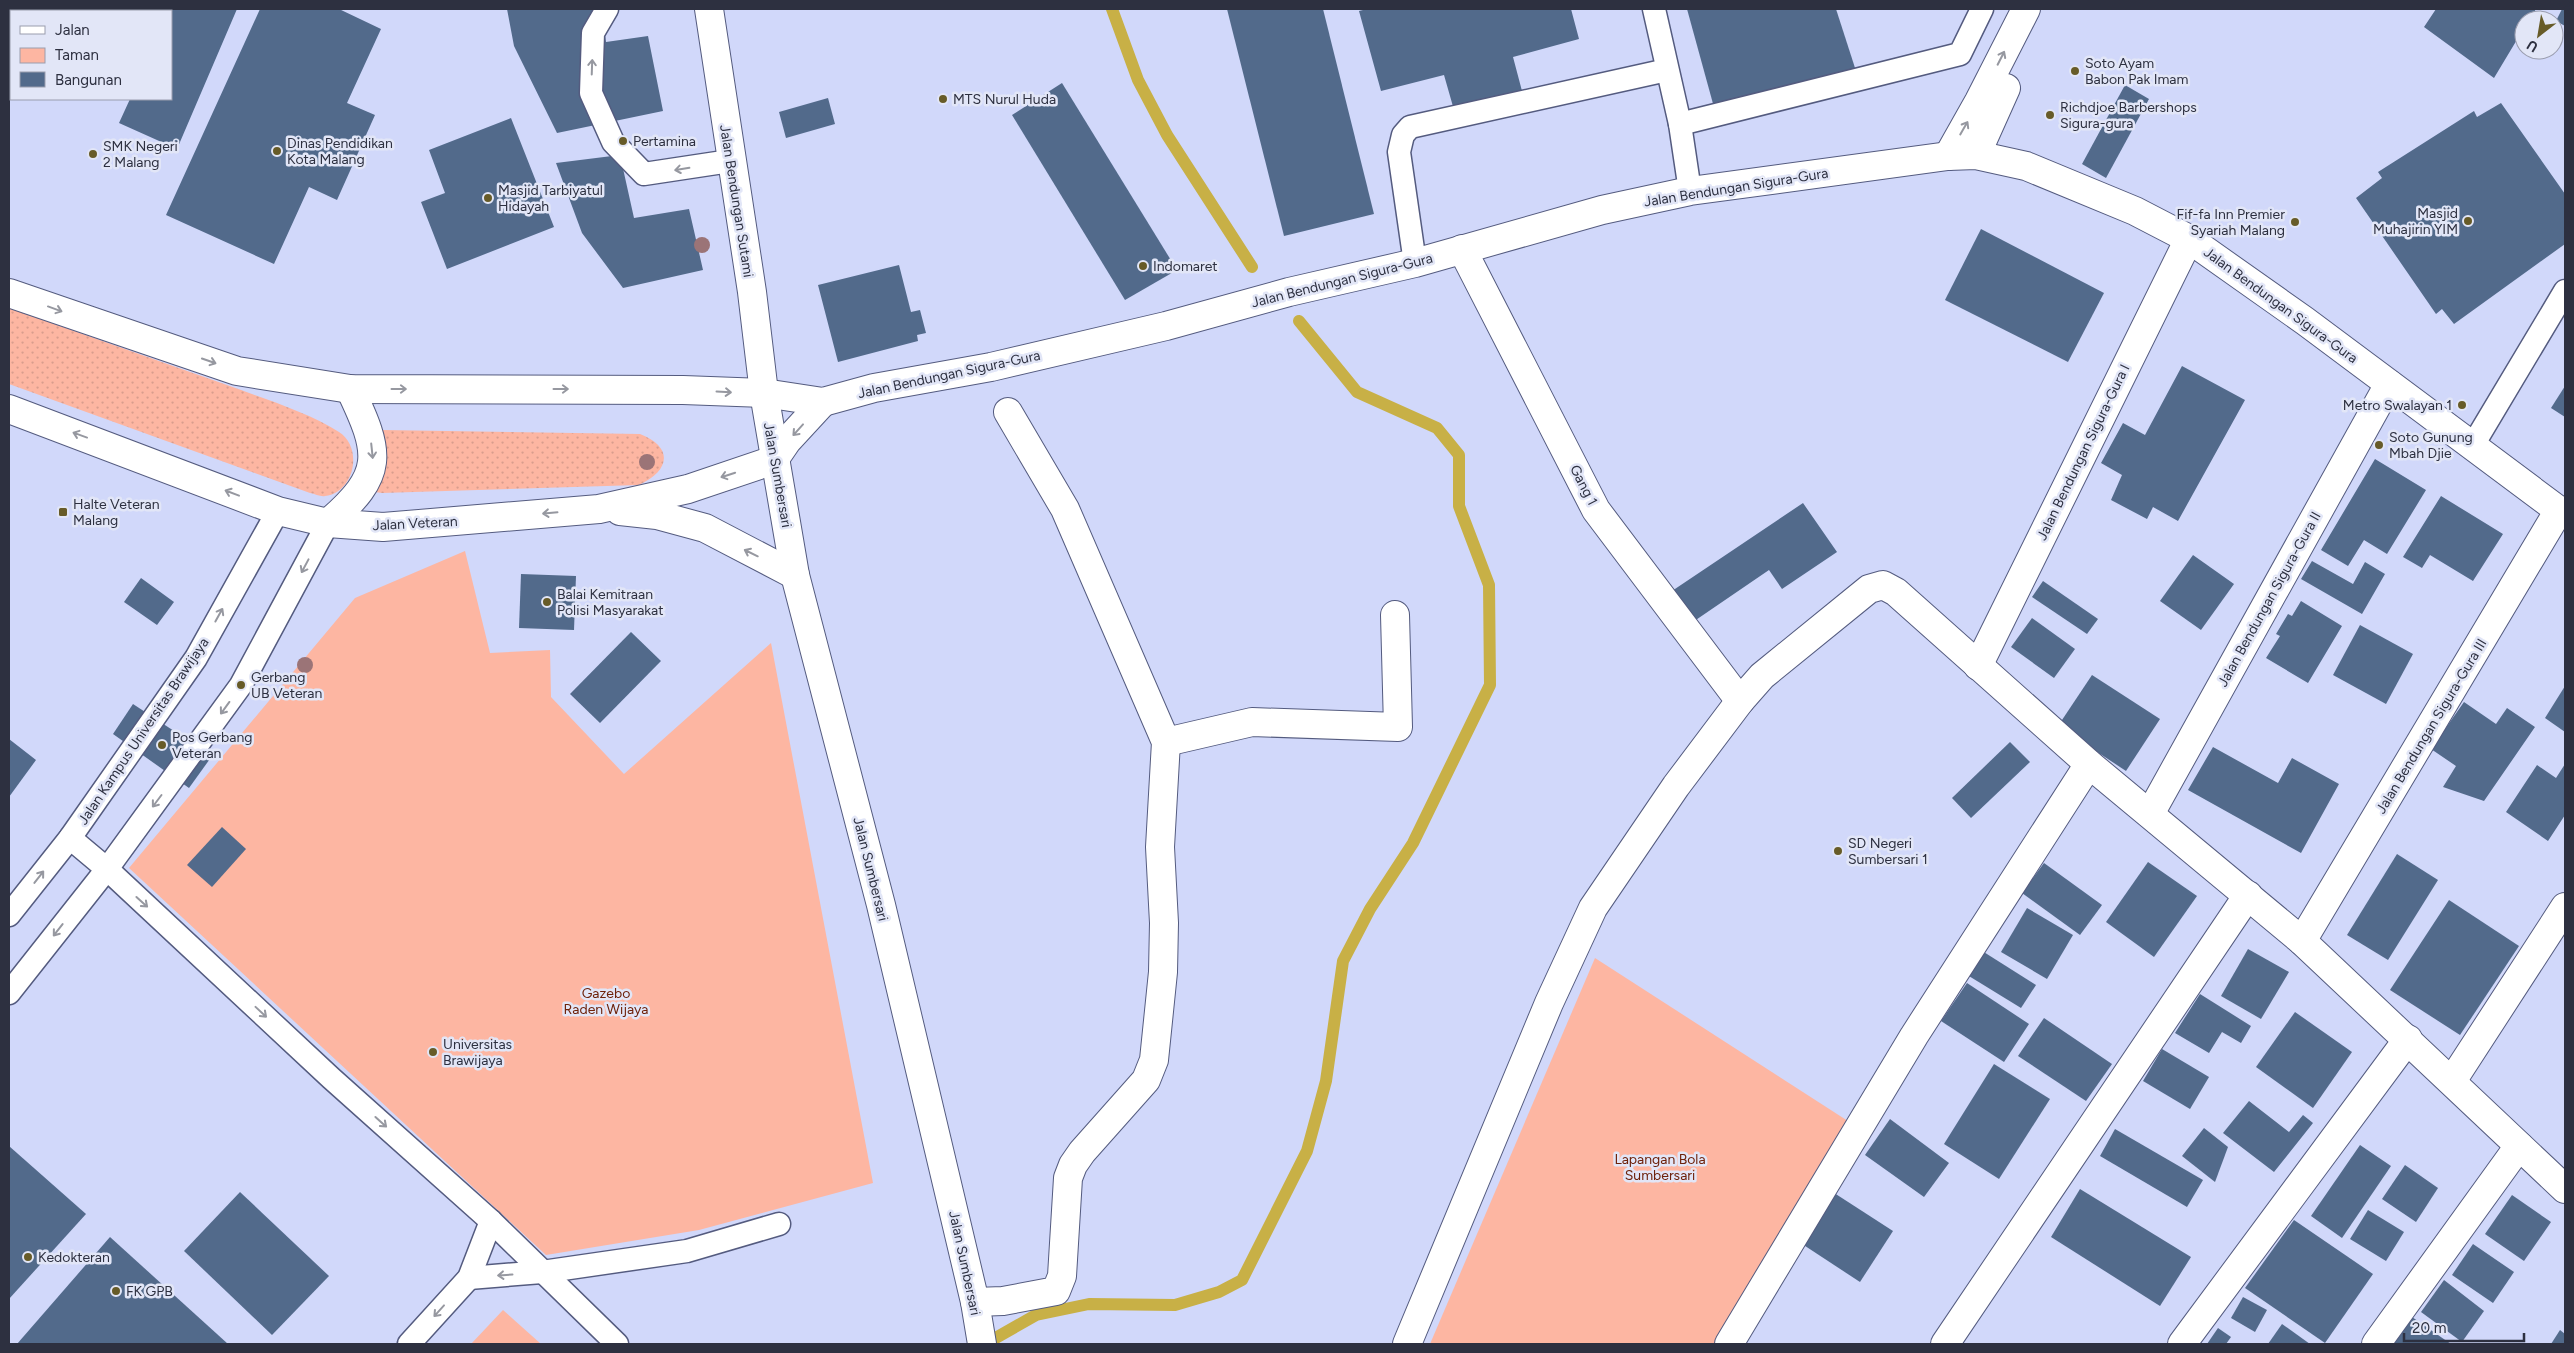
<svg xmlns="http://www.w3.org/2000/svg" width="2574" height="1353" viewBox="0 0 2574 1353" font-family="Figtree,sans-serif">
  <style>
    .green { fill: #fdb6a2 }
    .garden { fill: url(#garden-dots) }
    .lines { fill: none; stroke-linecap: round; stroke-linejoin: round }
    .stream { stroke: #c8b046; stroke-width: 12 }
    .building { fill: #526a8b }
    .service-casing { stroke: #545b7f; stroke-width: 25 }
    .minor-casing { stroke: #545b7f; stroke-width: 30 }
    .secondary-casing { stroke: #545b7f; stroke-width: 30 }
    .primary-casing { stroke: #545b7f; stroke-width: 30 }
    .service { stroke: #fff; stroke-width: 22 }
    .minor { stroke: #fff; stroke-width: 28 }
    .secondary { stroke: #fff; stroke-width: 28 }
    .primary { stroke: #fff; stroke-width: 28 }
    .tree { fill: #9b7477 }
    .oneway { stroke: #9698a0 }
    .poi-dot { fill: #675b28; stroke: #e2e6f7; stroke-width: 2 }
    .labels { text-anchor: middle; stroke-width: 5; stroke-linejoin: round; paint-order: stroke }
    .poi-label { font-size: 14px; fill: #2d3040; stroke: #e2e6f7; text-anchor: start }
    .street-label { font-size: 14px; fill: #2d3040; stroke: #e2e6f7 }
    .park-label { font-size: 14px; fill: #6e220b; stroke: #e2e6f7 }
  </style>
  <defs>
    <pattern id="garden-dots" width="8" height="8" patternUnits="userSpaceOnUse" patternTransform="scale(1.25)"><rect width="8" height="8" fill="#fdb6a2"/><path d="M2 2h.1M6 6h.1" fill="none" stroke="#d99d8d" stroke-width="1.8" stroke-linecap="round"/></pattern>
  </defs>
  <rect width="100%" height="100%" fill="#d1d8fa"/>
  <!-- green -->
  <g class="green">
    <polygon points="465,551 490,653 550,650 551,697 624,774 771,643 873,1183 699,1230 546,1255 129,868 355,598"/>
    <polygon points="1595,958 1851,1123 1716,1344 1430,1344"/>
    <polygon points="503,1310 541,1344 471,1344"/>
  </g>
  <!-- garden -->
  <g class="garden">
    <path d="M9 308C82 334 154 359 227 385 262 398 308 412 339 432 364 448 354 493 325 496 321 497 315 494 310 493L9 384Z"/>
    <path d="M382 430 640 434C674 447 670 471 639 485L382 493 375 492 385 472 386 450 380 434Z"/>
  </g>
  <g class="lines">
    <!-- stream -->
    <g class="stream">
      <polyline points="1112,9 1138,80 1167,135 1252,267"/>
      <polyline points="985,1344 1036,1315 1089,1304 1175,1305 1219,1292 1242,1280 1307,1151 1326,1081 1343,961 1370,909 1413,843 1490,685 1489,585 1459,506 1459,455 1437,428 1357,392 1299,321"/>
    </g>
  </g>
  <!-- building -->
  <g class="building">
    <polygon points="168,9 237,9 177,149 119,123 130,99 171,99 171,11 167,11"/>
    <polygon points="260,9 339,9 381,29 347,103 375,115 337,200 309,187 274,264 166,215"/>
    <polygon points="507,9 601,9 606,42 648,36 663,111 557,133 514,46"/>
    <polygon points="1227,9 1323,9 1374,214 1284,236"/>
    <polygon points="1367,9 1571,9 1579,39 1513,57 1522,91 1454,110 1444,75 1381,91 1359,11"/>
    <polygon points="1687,9 1836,9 1856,71 1715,111"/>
    <polygon points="2436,9 2536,9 2529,20 2524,20 2524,28 2494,78 2424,27"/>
    <polygon points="2562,9 2565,9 2565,26 2556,21"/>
    <polygon points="1062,83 1177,270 1125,300 1012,115"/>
    <polygon points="2125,85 2149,99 2106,178 2082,164"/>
    <polygon points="828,98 835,124 786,138 779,112"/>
    <polygon points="2501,103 2565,194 2565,244 2454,324 2442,309 2436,314 2356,198 2382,178 2378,172 2474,111 2477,117"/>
    <polygon points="511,118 554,227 447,269 421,202 445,193 429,150"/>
    <polygon points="620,155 634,218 689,209 703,270 623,288 582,233 556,163"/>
    <polygon points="1981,229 2104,293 2068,362 1945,300"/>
    <polygon points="899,265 911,312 920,310 926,333 917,335 918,341 838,362 818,285"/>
    <polygon points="2182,366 2245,400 2178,521 2153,507 2147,519 2111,500 2122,475 2101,463 2123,423 2145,435"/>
    <polygon points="2565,386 2565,417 2551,408"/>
    <polygon points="2375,459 2426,490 2387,554 2364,540 2348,566 2321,550"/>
    <polygon points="2441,496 2503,534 2473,581 2430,555 2422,568 2403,557"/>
    <polygon points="1803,503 1837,552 1782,589 1769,570 1687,626 1666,595"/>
    <polygon points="2193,555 2234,584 2201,630 2160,601"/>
    <polygon points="2312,561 2353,584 2365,562 2385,574 2362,614 2301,579"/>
    <polygon points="521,574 576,576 574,630 519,628"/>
    <polygon points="141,578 174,602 157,625 124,602"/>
    <polygon points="2043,581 2098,619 2087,634 2032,597"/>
    <polygon points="2301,601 2342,626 2308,683 2266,658 2280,636 2276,634 2288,614 2292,616"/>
    <polygon points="2032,618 2075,649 2054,678 2011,647"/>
    <polygon points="2360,625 2413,654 2386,704 2333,675"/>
    <polygon points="631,632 661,661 600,723 570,694"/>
    <polygon points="2092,675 2160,719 2126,771 2058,726"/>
    <polygon points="2565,686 2565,732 2545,718"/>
    <polygon points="2464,702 2496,724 2507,708 2535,727 2484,801 2443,787 2456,766 2431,749"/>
    <polygon points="133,704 212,756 189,788 113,734"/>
    <polygon points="9,739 36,760 9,797"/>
    <polygon points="2010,742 2030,762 1971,818 1952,798"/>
    <polygon points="2213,747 2278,783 2292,758 2339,784 2301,853 2188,790"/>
    <polygon points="2565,764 2565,815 2548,841 2506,812 2537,765 2556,778"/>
    <polygon points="222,827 246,849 212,887 187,865"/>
    <polygon points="2397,854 2438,880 2388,960 2347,935"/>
    <polygon points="2148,862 2197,896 2154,957 2106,922"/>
    <polygon points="2044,863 2102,905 2080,935 2022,893"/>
    <polygon points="2449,900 2519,946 2460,1035 2390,990"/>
    <polygon points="2027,908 2073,935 2047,979 2001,952"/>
    <polygon points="1979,949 2036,985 2021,1008 1964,973"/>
    <polygon points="2248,949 2289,972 2261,1019 2221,996"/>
    <polygon points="1967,983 2029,1024 2004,1062 1941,1021"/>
    <polygon points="2200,994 2251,1026 2241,1043 2222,1032 2209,1053 2175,1033"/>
    <polygon points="2295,1012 2352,1052 2313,1108 2256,1067"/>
    <polygon points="2044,1018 2112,1064 2086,1101 2018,1056"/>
    <polygon points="2162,1049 2209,1077 2190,1109 2143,1081"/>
    <polygon points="1994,1064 2050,1099 1999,1179 1944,1144"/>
    <polygon points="2249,1101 2289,1132 2303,1115 2313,1123 2274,1172 2223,1133"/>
    <polygon points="1890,1119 1949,1163 1924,1197 1865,1155"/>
    <polygon points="2204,1128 2228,1147 2215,1182 2182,1156"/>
    <polygon points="2115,1129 2203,1180 2187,1207 2100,1156"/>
    <polygon points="2360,1145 2391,1166 2342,1238 2311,1216"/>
    <polygon points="9,1146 86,1214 9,1299"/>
    <polygon points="2405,1165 2438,1188 2416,1222 2382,1199"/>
    <polygon points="1828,1189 1893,1231 1860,1282 1796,1240"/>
    <polygon points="2080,1189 2191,1257 2160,1306 2051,1237"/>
    <polygon points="240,1192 329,1276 272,1335 184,1251"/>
    <polygon points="2512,1195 2551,1222 2524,1261 2485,1234"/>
    <polygon points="2368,1210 2404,1232 2386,1261 2350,1239"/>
    <polygon points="2294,1220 2373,1274 2325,1343 2245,1288"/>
    <polygon points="110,1237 228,1344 17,1344"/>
    <polygon points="2473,1244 2514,1272 2493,1303 2452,1275"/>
    <polygon points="2444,1280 2484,1311 2462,1342 2421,1312"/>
    <polygon points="2243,1297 2267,1310 2255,1332 2231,1318"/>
    <polygon points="2412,1317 2451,1344 2392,1344"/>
    <polygon points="2282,1324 2310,1344 2268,1344"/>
    <polygon points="2218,1328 2231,1337 2226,1344 2207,1344"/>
    <polygon points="2560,1330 2565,1334 2565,1344 2551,1344"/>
  </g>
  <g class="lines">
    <defs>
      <g id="service">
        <polyline points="607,9 593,33 591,93 613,142 644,174 730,161"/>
        <polyline points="1654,9 1680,124 1690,191"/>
        <polyline points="1680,124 1960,54 1982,9"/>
        <polyline points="1415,263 1399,152 1403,135 1410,127 1667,70"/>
        <polyline points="2473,445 2565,291"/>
        <polyline points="70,838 107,869 331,1078 491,1221 617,1344"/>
        <polyline points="9,915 70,838 196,658 278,511"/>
        <polyline points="9,993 107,869 241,685 328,523"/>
        <polyline points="469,1278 542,1272 687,1251 779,1224"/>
        <polyline points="409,1344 469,1278 491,1221"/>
      </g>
      <g id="minor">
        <polyline points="1976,155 2006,88"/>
        <polyline points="1948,156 1979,101 2026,9"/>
        <polyline points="1462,249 1596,510 1740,701"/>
        <polyline points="1978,666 2189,239"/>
        <polyline points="1166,742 1252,722 1398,727 1395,615"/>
        <polyline points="2150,814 2389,384"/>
        <polyline points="2302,941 2559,510"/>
        <polyline points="2452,1081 2565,907"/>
        <polyline points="975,1302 1003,1301 1056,1291 1062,1276 1068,1178 1073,1165 1082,1152 1146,1080 1154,1060 1163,972 1164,923 1160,847 1166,742 1065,509 1008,412"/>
        <polyline points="1407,1344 1549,1003 1593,908 1676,786 1740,701 1762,676 1869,589 1883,585 1896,592 2089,764 2302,941 2565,1189"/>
        <polyline points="1729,1344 1914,1036 2089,764"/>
        <polyline points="1945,1344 2248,895"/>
        <polyline points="2182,1344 2408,1039"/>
        <polyline points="2376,1344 2519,1146"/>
      </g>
      <g id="secondary">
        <polyline points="764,393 823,402 874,388 991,367 1166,326 1289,292 1415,263 1602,210 1690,191 1948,156 1976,155 2026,166 2135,211 2189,239 2305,321 2565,515"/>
        <polyline points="774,460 787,441 823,402"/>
      </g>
      <g id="primary">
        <polyline points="709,9 752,292 764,393 795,575 881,905 975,1302 982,1344"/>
        <polyline points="9,293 237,371 350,389 683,390 764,393"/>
        <polyline points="9,409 278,511 328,523 383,527 599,509 688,489 774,460"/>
        <polyline points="620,511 657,515 705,528 795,575"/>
        <path d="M328 523C385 474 381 454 350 389"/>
      </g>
    </defs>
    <!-- service casing -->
    <use href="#service" class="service-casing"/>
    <!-- minor casing -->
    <use href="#minor" class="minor-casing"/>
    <!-- secondary casing -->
    <use href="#secondary" class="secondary-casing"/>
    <!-- primary casing -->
    <use href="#primary" class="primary-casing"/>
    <!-- service -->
    <use href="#service" class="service"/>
    <!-- minor -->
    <use href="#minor" class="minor"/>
    <!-- secondary -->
    <use href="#secondary" class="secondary"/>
    <!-- primary -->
    <use href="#primary" class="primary"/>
  </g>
  <!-- trees -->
  <g class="tree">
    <circle cx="702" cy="245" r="8"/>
    <circle cx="647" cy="462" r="8"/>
    <circle cx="305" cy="665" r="8"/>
  </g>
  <!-- one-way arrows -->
  <defs><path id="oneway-shaft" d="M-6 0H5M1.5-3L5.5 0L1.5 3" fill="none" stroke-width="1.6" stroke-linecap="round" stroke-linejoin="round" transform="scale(1.25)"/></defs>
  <g class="oneway">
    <use href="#oneway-shaft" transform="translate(2001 58) rotate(-63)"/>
    <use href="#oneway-shaft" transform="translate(592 67) rotate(-88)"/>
    <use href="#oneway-shaft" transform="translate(1964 128) rotate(-60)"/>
    <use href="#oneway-shaft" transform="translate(682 169) rotate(171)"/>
    <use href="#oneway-shaft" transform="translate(55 309) rotate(20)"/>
    <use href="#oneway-shaft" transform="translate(209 361) rotate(19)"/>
    <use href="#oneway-shaft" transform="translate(399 389)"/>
    <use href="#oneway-shaft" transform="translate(561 389)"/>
    <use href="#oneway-shaft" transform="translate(724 392) rotate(3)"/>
    <use href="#oneway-shaft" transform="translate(798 430) rotate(132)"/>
    <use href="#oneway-shaft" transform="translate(80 435) rotate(-160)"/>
    <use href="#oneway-shaft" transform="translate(372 451) rotate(84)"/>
    <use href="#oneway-shaft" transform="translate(728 475) rotate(162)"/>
    <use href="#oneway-shaft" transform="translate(232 493) rotate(-159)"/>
    <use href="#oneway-shaft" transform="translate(550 513) rotate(175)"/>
    <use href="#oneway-shaft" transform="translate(751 553) rotate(-154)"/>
    <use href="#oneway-shaft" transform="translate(305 566) rotate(118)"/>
    <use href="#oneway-shaft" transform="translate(219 615) rotate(-61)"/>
    <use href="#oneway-shaft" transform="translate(225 708) rotate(126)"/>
    <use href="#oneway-shaft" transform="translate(157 801) rotate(127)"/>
    <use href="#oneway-shaft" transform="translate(39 877) rotate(-52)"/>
    <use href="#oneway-shaft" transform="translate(142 902) rotate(42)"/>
    <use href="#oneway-shaft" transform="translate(58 930) rotate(128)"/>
    <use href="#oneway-shaft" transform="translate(261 1012) rotate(43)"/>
    <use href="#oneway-shaft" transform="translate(381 1122) rotate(42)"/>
    <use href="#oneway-shaft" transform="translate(505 1275) rotate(176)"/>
    <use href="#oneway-shaft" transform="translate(439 1311) rotate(132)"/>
  </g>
  <!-- markers -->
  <g class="poi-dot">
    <circle cx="2075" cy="71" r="5"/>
    <circle cx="943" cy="99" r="5"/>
    <circle cx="2050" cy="115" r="5"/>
    <circle cx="623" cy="141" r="5"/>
    <circle cx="277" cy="151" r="5"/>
    <circle cx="93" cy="154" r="5"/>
    <circle cx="488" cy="198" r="5"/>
    <circle cx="2468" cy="221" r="5"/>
    <circle cx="2295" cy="222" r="5"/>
    <circle cx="1143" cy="266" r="5"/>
    <circle cx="2462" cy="405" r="5"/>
    <circle cx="2379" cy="445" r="5"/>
    <rect x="58" y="507" width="10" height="10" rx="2.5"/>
    <circle cx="547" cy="602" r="5"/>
    <circle cx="241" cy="685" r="5"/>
    <circle cx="162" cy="745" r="5"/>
    <circle cx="1838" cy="851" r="5"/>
    <circle cx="433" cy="1052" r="5"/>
    <circle cx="28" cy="1257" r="5"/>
    <circle cx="116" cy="1291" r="5"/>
  </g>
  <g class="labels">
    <!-- poi labels -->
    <g class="poi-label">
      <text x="2085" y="68">Soto Ayam<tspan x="2085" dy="16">Babon Pak Imam</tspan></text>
      <text x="953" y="104">MTS Nurul Huda</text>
      <text x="2060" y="112">Richdjoe Barbershops<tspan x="2060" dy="16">Sigura-gura</tspan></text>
      <text x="633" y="146">Pertamina</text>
      <text x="287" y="148">Dinas Pendidikan<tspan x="287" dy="16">Kota Malang</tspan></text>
      <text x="103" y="151">SMK Negeri<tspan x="103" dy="16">2 Malang</tspan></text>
      <text x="498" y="195">Masjid Tarbiyatul<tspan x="498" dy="16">Hidayah</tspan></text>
      <text x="2458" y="218" text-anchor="end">Masjid<tspan x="2458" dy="16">Muhajirin YIM</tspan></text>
      <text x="2285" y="219" text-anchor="end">Fif-fa Inn Premier<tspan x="2285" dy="16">Syariah Malang</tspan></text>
      <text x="1153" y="271">Indomaret</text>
      <text x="2452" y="410" text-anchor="end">Metro Swalayan 1</text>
      <text x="2389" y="442">Soto Gunung<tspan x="2389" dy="16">Mbah Djie</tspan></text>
      <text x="73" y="509">Halte Veteran<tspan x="73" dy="16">Malang</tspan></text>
      <text x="557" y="599">Balai Kemitraan<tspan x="557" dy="16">Polisi Masyarakat</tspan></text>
      <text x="251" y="682">Gerbang<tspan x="251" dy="16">UB Veteran</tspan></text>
      <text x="172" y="742">Pos Gerbang<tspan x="172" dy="16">Veteran</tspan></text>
      <text x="1848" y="848">SD Negeri<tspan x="1848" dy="16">Sumbersari 1</tspan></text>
      <text x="443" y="1049">Universitas<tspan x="443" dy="16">Brawijaya</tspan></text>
      <text x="38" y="1262">Kedokteran</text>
      <text x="126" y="1296">FK GPB</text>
    </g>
    <!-- street labels -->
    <g class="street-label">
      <text transform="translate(1736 187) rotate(-9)" y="5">Jalan Bendungan Sigura-Gura</text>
      <text transform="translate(737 201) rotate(81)" y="5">Jalan Bendungan Sutami</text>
      <text transform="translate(1342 280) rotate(-14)" y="5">Jalan Bendungan Sigura-Gura</text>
      <text transform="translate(2281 305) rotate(36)" y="5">Jalan Bendungan Sigura-Gura</text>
      <text transform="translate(949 374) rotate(-12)" y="5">Jalan Bendungan Sigura-Gura</text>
      <text transform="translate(2083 452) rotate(-64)" y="5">Jalan Bendungan Sigura-Gura I</text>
      <text transform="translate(778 475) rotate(80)" y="5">Jalan Sumbersari</text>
      <text transform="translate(1584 485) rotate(63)" y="5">Gang 1</text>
      <text transform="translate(415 523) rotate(-3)" y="5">Jalan Veteran</text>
      <text transform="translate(2269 599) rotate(-61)" y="5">Jalan Bendungan Sigura-Gura II</text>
      <text transform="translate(2431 726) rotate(-59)" y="5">Jalan Bendungan Sigura-Gura III</text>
      <text transform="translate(143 731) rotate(-56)" y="5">Jalan Kampus Universitas Brawijaya</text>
      <text transform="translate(871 869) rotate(76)" y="5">Jalan Sumbersari</text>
      <text transform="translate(965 1263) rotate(78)" y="5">Jalan Sumbersari</text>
    </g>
    <!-- park labels -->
    <g class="park-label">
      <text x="606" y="998">Gazebo<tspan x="606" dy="16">Raden Wijaya</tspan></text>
      <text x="1660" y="1164">Lapangan Bola<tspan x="1660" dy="16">Sumbersari</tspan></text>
    </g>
  </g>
  <!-- border -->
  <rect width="2574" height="1353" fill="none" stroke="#2d3040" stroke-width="20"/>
  <!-- legend -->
  <rect x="10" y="10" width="162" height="90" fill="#e2e6f7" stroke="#9a9dae"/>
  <rect x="20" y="26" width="25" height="8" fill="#ffffff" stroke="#9a9dae"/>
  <text x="55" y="35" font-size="15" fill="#2d3040">Jalan</text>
  <rect x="20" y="48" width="25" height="15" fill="#fdb6a2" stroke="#9a9dae"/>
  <text x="55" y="60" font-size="15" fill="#2d3040">Taman</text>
  <rect x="20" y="72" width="25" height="15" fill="#526a8b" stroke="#9a9dae"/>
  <text x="55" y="85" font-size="15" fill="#2d3040">Bangunan</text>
  <!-- north arrow -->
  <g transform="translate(2539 35) rotate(211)"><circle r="24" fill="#e2e6f7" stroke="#9a9dae"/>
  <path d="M0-4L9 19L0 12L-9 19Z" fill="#675b28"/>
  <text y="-8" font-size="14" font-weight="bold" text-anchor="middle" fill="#2d3040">U</text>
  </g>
  <!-- scale -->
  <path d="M2404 1333v8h120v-8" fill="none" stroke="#2d3040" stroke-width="2.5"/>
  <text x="2412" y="1333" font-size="15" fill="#2d3040" stroke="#e2e6f7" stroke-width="4" paint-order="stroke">20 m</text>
</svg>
